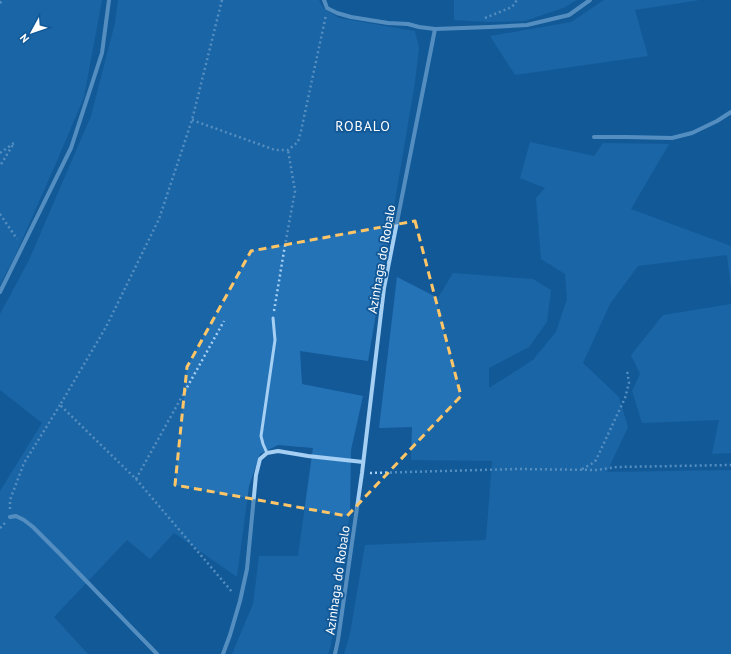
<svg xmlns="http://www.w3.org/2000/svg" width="731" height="654" viewBox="0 0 731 654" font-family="'PT Sans',sans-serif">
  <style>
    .green { fill: #2573b7 }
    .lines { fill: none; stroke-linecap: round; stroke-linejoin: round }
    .path { stroke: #a5cff3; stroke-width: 2.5; stroke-dasharray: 2 3; stroke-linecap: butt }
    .lane { stroke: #a5cff3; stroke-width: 3 }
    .street { stroke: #a5cff3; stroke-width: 4 }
    .marked { fill: none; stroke: #ffc667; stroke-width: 3; stroke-dasharray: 8 5; stroke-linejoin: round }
    .labels { text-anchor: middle; stroke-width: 4; stroke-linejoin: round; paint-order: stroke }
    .street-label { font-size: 13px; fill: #fff; stroke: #135998 }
    .neighbourhood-label { font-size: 14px; letter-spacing: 1px; fill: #fff; stroke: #135998 }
  </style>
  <rect width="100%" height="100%" fill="#135998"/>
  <!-- green -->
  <g class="green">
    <polygon points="0,0 102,0 84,97 54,168 14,258 0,285"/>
    <polygon points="118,0 319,0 323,8 339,18 415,31 419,48 415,82 368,361 300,351 302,384 363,396 351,450 350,513 331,645 328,654 232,654 253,604 259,556 298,556 313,448 278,445 260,454 249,486 237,577 174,533 150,559 127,540 54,617 88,654 0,654 0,491 42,423 0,390 0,314 29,260 91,116 115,23"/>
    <polygon points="454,0 577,0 563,8 525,21 487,22 454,20"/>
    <polygon points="604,0 700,0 635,10 648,56 515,75 490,36 571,22"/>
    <polygon points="530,142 594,156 603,143 669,144 631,209 731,246 731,289 727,255 638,266 610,304 583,363 619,397 628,427 607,472 731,470 731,654 344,654 350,634 365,545 486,540 492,461 411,460 412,427 379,428 397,277 438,298 453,273 533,279 551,290 547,322 529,347 489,368 489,388 533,360 556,332 567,299 565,274 541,259 536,198 545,188 520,178"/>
    <polygon points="731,304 731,453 712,454 719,420 642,423 632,391 640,374 631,355 663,315"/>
  </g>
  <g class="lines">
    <!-- path -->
    <g class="path">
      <polyline points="222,0 192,120 159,219 106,327 60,405 136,479 233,593"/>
      <polyline points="0,3 3,0"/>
      <polyline points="485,18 512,7 517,0"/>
      <polyline points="192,120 275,150 288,150 298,142 301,131 326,15"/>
      <polyline points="0,153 14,143 0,166"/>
      <polyline points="0,214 17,239"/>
      <polyline points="274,311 284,251 295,191 288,150"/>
      <polyline points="582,469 593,463 596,460 625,398 629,383 627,370"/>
      <polyline points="370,473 517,469 597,470 617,467 731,465"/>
      <polyline points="136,479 224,321"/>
      <polyline points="10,509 10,500 24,463 60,405"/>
      <polyline points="0,528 5,523"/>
    </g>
    <!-- lane -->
    <polyline class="lane" points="267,453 263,444 261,436 275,340 273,318"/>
    <!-- street -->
    <g class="street">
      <polyline points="324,0 327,8 337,13 351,17 388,23 408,24 419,27 435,29 490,27 527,25 569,15 590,0"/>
      <polyline points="594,137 626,137 672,138 692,133 717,121 731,112"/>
      <polyline points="0,292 71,148 102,53 109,0"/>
      <polyline points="10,517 16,516 24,520 33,527 60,554 157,654"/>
      <polyline points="223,654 230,635 240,601 247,569 256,475 260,459 267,453 278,451 308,456 363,462"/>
      <polyline points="335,654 338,640 362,473 384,288 435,29"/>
    </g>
  </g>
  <!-- marked area -->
  <path d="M0 0H731V654H0ZM415 221 461 396 347 516 175 485 187 367 251 251Z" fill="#135998" fill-opacity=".55" fill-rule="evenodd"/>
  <path class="marked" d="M415 221 461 396 347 516 175 485 187 367 251 251Z"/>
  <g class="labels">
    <!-- street labels -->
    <g class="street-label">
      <text transform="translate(381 259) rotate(-80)" y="5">Azinhaga do Robalo</text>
      <text transform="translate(337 580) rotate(-82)" y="5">Azinhaga do Robalo</text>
    </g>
    <!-- neighbourhood labels -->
    <g class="neighbourhood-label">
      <text x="363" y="131">ROBALO</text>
    </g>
  </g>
  <!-- north arrow -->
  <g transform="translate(32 32) rotate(230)" stroke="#135998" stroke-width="3" paint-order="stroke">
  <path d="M0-3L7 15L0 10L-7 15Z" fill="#ffffff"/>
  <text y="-6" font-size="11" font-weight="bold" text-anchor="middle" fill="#ffffff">N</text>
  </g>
</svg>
